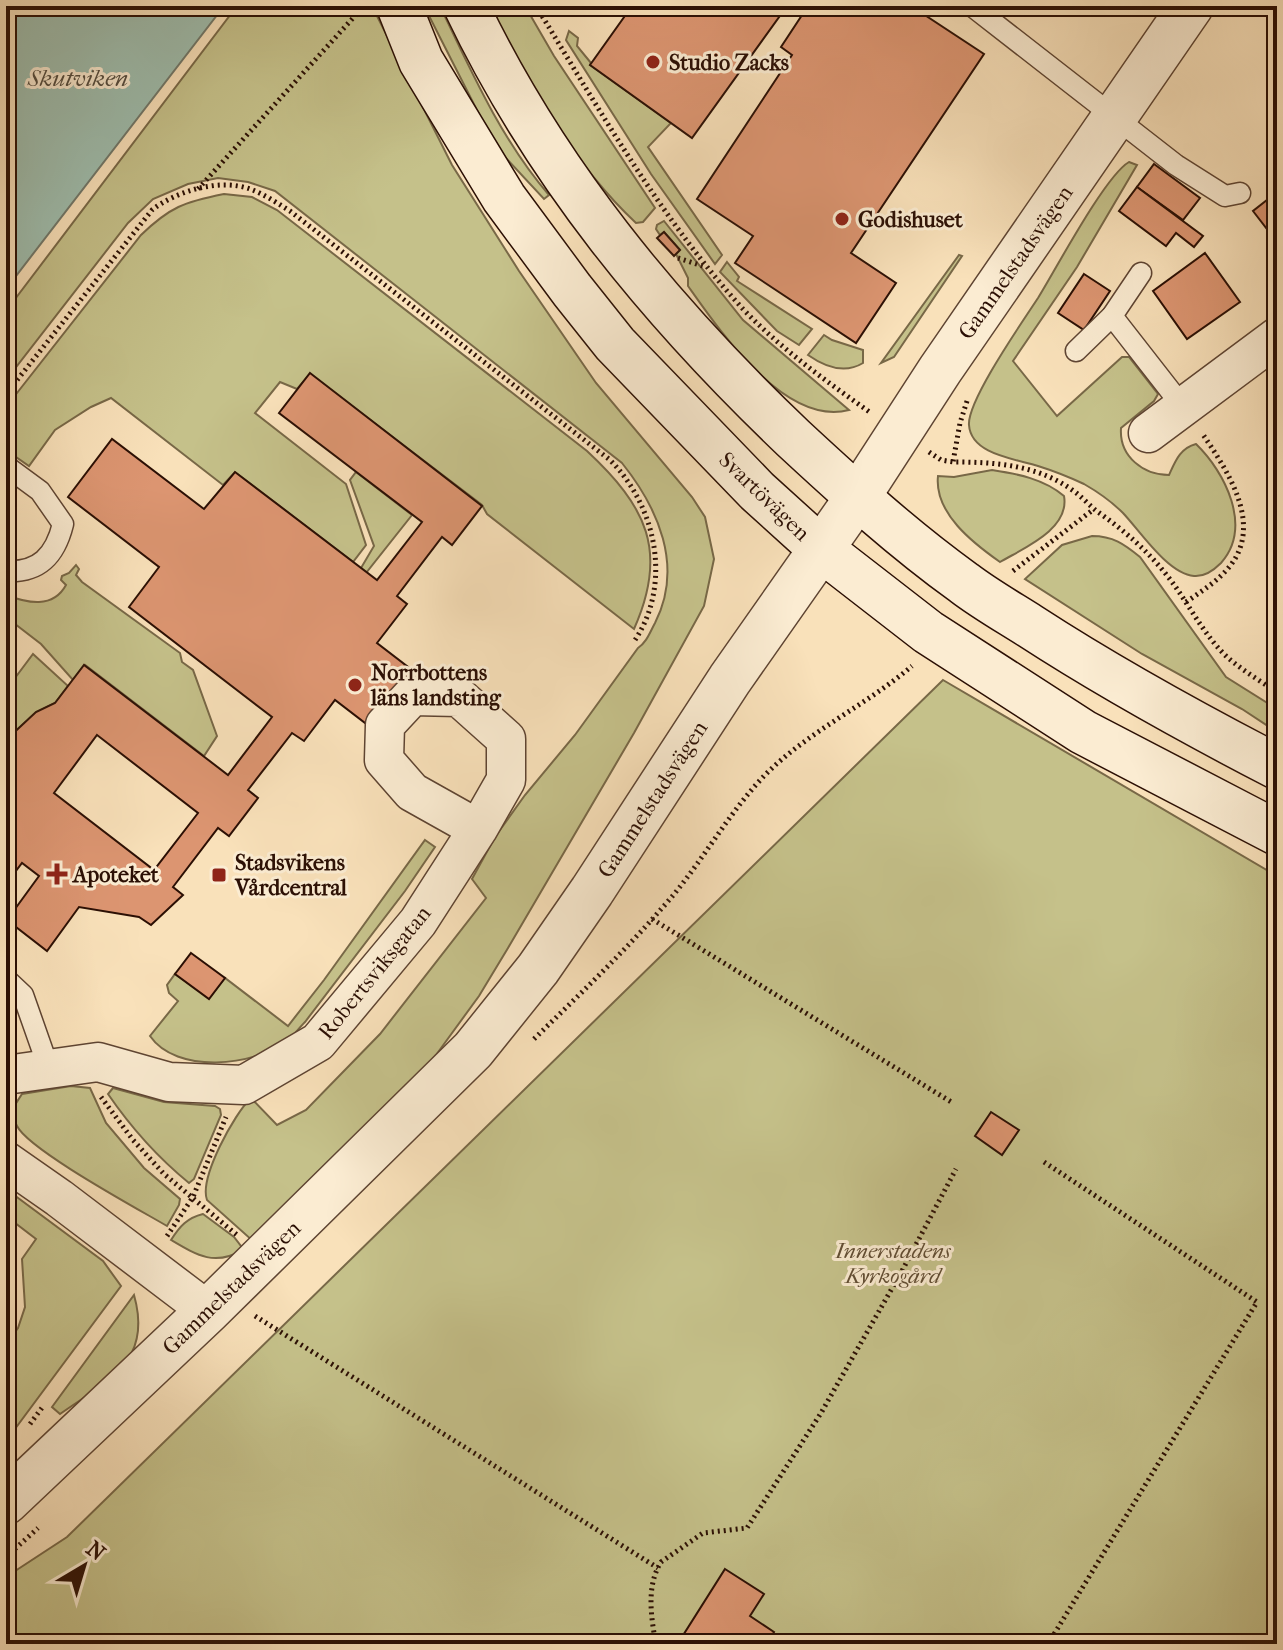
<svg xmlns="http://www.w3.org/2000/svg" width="1283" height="1650" viewBox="0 0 1283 1650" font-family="'IM FELL French Canon',serif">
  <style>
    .green { fill: #c5c18a; stroke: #786847; stroke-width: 2 }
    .water { fill: #9ebeaf; stroke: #70786b; stroke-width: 2 }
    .building { fill: #dc9571; stroke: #2b0f04; stroke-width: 2; fill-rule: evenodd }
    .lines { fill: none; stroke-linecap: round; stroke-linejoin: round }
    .service-casing { stroke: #5e4432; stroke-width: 23 }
    .minor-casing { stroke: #5e4432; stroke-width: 41 }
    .tertiary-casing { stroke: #5e4432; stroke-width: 47 }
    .secondary-casing { stroke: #2b0f04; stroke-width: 47 }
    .path { stroke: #2b0f04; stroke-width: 5; stroke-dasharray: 2 4; stroke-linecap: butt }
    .service { stroke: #fbecd2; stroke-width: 20 }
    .minor { stroke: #fbecd2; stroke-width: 38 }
    .tertiary { stroke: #fbecd2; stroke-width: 44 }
    .secondary { stroke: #fbecd2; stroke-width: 44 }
    .poi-dot { fill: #8f2418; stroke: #fbecd2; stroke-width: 3 }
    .labels { text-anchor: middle; stroke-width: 6; stroke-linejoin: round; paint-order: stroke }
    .poi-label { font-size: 22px; font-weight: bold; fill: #2b0f04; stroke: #fbecd2; text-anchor: start }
    .street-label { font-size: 22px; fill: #2b0f04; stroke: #fbecd2 }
    .park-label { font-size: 22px; font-style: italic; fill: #614d33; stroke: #fbecd2 }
    .water-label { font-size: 24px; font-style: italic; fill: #534c40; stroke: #fbecd2 }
  </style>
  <rect width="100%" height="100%" fill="#f9e1ba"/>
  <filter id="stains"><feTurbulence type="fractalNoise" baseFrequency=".0025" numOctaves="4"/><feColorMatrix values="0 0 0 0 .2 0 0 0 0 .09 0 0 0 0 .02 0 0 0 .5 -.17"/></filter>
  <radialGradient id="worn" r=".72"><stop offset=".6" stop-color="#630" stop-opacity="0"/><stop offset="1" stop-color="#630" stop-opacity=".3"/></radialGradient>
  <!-- green -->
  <g class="green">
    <path d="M237 6H372L452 165 519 271 596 383 692 497 705 517 714 559 704 606 634 733 508 948 479 996 436 1055 391 1107 254 1242 207 1200C199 1178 234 1114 251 1098L277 1125 306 1110 380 1034 486 898 472 879 495 837 525 795 575 735 638 648C647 642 650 632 655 623 684 566 658 508 622 463L275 191 248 182 218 178 188 184 153 199 128 223 6 380V311Z"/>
    <path d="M424 6H440C471 71 502 141 549 195L544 199 504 156 483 122Z"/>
    <path d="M490 6H525L554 56 655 208 643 222 636 223C572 163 529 85 490 6Z"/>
    <polygon points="569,31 578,38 577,46 591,63 590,65 671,123 648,147 722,255 715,264 651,174 566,40"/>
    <path d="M1129 162 1137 165 1077 267 1013 361 1057 416 1122 357H1129L1158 394 1154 401 1121 428C1119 457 1144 475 1169 475 1175 462 1180 448 1196 444 1225 472 1253 527 1221 563 1214 570 1205 577 1194 576 1168 574 1140 531 1123 513 1111 501 1098 492 1084 484 1069 477 1054 471 1038 466 1017 459 971 455 969 425 967 401 1023 321 1038 298 1056 269 1105 176 1129 162Z"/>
    <path d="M224 194 252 197 277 210 587 451C646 506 669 551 634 629L487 514 482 505 310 374 297 389 280 382 255 413 346 484 366 545 353 562 235 472 223 485 111 398 91 407 55 430 29 466 6 450V407L141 235C170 207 184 202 224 194Z"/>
    <path d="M664 221 743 320 849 410C785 427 720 331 688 286V278L676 254 680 250 664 232 660 235 656 229 657 225Z"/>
    <polygon points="959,255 962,256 894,357 881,363"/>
    <polygon points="727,262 739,277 737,281 812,329 799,345 777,331 720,272"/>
    <path d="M824 335 832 340 863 350V363C845 374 825 367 808 355Z"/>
    <path d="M992 470C1018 474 1044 479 1064 496 1070 529 1024 548 1000 562 973 543 934 513 938 476L954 477Z"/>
    <polygon points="356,472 412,515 366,573 361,568 374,546 350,480"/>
    <path d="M1092 536C1113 536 1124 544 1140 557L1226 677 1277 709V732L1242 709 1142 654 1025 579 1062 545Z"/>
    <path d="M76 565 79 569 76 575 82 582 180 653 182 662 193 670 217 736 204 756 85 665 73 680 41 644 6 617V595C27 603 53 609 66 585L61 580 62 576 69 573Z"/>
    <polygon points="33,654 68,686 55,703 36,712 6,740 6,690"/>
    <polygon points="943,680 1277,876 1277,1644 6,1644 6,1577 67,1537"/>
    <path d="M425 840 435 847 405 891 305 1022C299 1028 294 1035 288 1040 254 1067 176 1074 150 1036L178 1001 169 993 167 985 175 974 209 998 225 978 288 1026 324 980Z"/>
    <path d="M71 1086 90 1088 106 1123 144 1168 180 1199 179 1205 167 1226C138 1209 29 1150 17 1126 14 1121 14 1114 13 1108L22 1094Z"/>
    <path d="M113 1088 164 1102 215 1106 220 1109 221 1115 194 1179 189 1183C156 1156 132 1129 108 1094Z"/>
    <polygon points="6,1189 103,1261 121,1286 6,1441 6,1344 18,1328 25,1307 22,1259 36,1239 6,1216"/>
    <path d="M203 1214 234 1237 244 1250C214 1266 198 1256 171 1240 180 1226 187 1218 203 1214Z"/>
    <path d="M134 1295C153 1362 108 1380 60 1414L52 1407Z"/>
  </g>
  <!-- water -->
  <polygon class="water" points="6,6 224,6 6,289"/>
  <!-- building -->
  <g class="building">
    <polygon points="632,6 787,6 692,138 590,65"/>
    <polygon points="808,6 911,6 984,54 851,253 896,283 856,343 735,263 753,236 697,199 792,55 781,47"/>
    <polygon points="1154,164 1200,198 1183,220 1137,187"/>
    <polygon points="1137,187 1203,236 1194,247 1176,233 1166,246 1119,211"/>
    <polygon points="1277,192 1277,242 1253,211"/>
    <polygon points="664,232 680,250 674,256 657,238"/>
    <polygon points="1205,253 1240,302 1187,339 1153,291"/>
    <polygon points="1084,274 1110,291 1084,330 1058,313"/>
    <path d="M310 373 482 506 452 545 442 537 397 596 407 604 377 643 412 670 369 726 335 700 304 741 292 733 248 790 258 798 229 836 218 828 173 887 183 895 151 925 139 917 79 907 47 951 7 920 39 876 22 863 6 884V857L9 853 6 850V740L36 712 55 703 84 665 228 775 272 717 129 607 159 567 68 497 112 439 204 509 235 472 377 580 422 522 279 413ZM97 735 198 813 154 870 54 793Z"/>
    <polygon points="191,953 225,978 209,999 175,974"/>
    <polygon points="991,1112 1019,1130 1002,1155 975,1136"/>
    <polygon points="725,1569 764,1594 750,1616 774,1632 767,1644 694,1644 682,1637"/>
  </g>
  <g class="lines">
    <defs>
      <g id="service">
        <polyline points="972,6 1176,165 1225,196 1240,193"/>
        <polyline points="1112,316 1183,407"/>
        <polyline points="1076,351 1112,316 1141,273"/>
        <path d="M6 466 40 491 63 524C55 556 39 573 6 571"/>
        <polyline points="6,979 23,995 49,1069"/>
      </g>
      <g id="minor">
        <polyline points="1148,433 1277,337"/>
        <polyline points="6,1075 98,1062 169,1082 244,1085 318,1042 418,922 478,829 506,780 506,739 459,697 412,696 385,725 384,760 412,792 478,829"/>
        <polyline points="6,1161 59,1198 208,1311"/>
      </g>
      <polyline id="tertiary" points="6,1502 208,1311 473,1050 538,969 592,891 730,679 857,498 940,370 1191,6"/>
      <g id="secondary">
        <polyline points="399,6 421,61 504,198 572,290 615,344 757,491 821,549 928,632 1083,732 1277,833"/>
        <path d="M466 6C545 172 661 312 793 438 848 489 903 539 964 583 985 599 1008 612 1030 626 1110 678 1192 723 1277 767"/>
      </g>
    </defs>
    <!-- service casing -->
    <use href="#service" class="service-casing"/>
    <!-- minor casing -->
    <use href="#minor" class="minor-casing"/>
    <!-- tertiary casing -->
    <use href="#tertiary" class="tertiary-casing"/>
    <!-- secondary casing -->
    <use href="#secondary" class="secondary-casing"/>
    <!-- path -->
    <g class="path">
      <path d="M536 6C599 109 661 219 743 309 781 349 826 381 871 413"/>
      <polyline points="198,189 363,7"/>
      <polyline points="678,258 706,267"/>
      <path d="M6 394 152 210C176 191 220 178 250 189 264 194 277 203 290 211L610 460C657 507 673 586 633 643"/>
      <path d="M967 401 960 423 953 462C997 462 1039 465 1075 492 1083 498 1090 506 1098 512 1125 531 1149 552 1169 578 1189 604 1203 634 1227 657 1242 670 1260 681 1277 692"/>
      <polyline points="929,452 941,460 953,462"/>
      <polyline points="1013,571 1094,509"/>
      <path d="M1186 602C1202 591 1218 581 1230 566 1264 523 1226 469 1202 433"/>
      <polyline points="652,919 953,1103"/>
      <path d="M534 1039C578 996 623 953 663 907 700 866 726 816 764 776 807 732 865 706 912 666"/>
      <polyline points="101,1097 133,1140 164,1174 237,1235"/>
      <polyline points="1044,1162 1257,1302 1048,1644"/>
      <polyline points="167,1236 193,1197 226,1117"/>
      <polyline points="255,1316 658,1568"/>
      <polyline points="30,1424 44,1405"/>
      <polyline points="6,1557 38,1528"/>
      <path d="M656 1644C651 1617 646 1586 661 1562L703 1533 747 1528 821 1413 903 1269 956 1169"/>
    </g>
    <!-- service -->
    <use href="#service" class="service"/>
    <!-- minor -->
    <use href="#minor" class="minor"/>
    <!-- tertiary -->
    <use href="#tertiary" class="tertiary"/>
    <!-- secondary -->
    <use href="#secondary" class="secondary"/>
  </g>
  <!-- markers -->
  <g class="poi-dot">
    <circle cx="653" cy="62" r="8"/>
    <circle cx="842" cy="219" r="8"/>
    <circle cx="355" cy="685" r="8"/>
    <path d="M53 862h8v8h8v8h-8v8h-8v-8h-8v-8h8z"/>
    <rect x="211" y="867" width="16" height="16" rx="4"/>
  </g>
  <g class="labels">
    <!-- poi labels -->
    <g class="poi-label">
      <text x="669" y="70">Studio Zacks</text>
      <text x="858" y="227">Godishuset</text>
      <text x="371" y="680">Norrbottens<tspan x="371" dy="25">läns landsting</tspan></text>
      <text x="235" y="870">Stadsvikens<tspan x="235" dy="25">Vårdcentral</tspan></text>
      <text x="73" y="882">Apoteket</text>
    </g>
    <!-- street labels -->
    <g class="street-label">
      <text transform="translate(1015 262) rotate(-55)" y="8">Gammelstadsvägen</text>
      <text transform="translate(765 496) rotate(44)" y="8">Svartövägen</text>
      <text transform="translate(652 799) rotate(-57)" y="8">Gammelstadsvägen</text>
      <text transform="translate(374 972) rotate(-51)" y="8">Robertsviksgatan</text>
      <text transform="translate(231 1287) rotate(-44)" y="8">Gammelstadsvägen</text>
    </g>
    <!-- park labels -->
    <g class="park-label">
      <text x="893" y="1258">Innerstadens<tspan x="893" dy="25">Kyrkogård</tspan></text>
    </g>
    <!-- water labels -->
    <g class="water-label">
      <text x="78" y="86">Skutviken</text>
    </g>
  </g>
  <!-- margin -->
  <rect width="1283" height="1650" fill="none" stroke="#f9e1ba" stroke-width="32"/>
  <rect x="8" y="8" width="1267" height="1634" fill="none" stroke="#2b0f04" stroke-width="4"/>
  <rect x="16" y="16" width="1251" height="1618" fill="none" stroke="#2b0f04" stroke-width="2"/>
  <!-- north arrow -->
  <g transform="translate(84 1566) rotate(38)" stroke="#fbecd2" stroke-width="6" paint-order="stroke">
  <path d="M0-6L14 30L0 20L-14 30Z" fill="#2b0f04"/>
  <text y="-12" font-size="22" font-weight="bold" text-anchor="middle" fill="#2b0f04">N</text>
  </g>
  <rect width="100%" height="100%" filter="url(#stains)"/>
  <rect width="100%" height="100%" fill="url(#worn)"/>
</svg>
